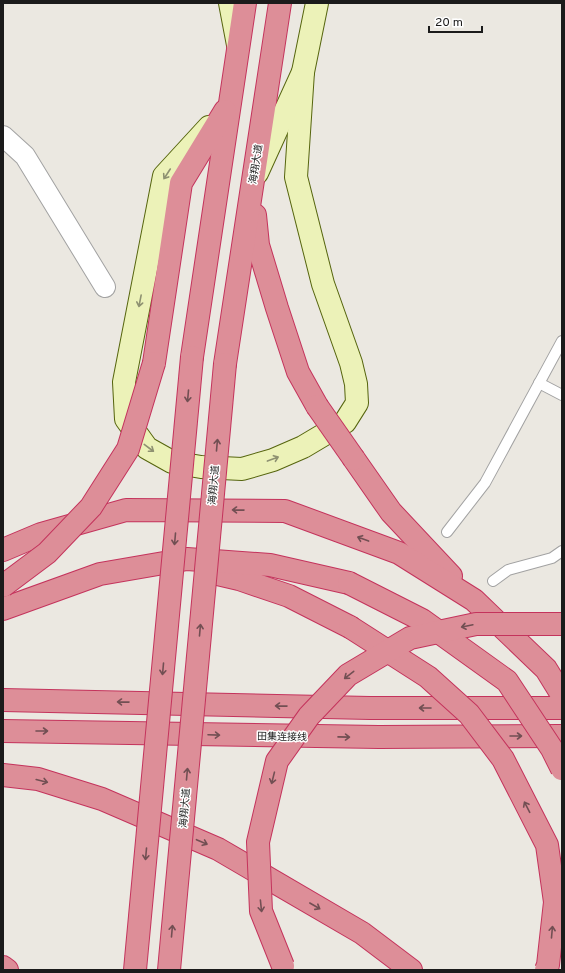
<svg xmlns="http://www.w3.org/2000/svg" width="565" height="973" viewBox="0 0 565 973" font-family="Overpass,'Noto Sans SC',sans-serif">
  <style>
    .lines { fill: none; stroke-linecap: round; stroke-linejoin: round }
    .lane-casing { stroke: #a2a2a2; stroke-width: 12 }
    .street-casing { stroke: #a2a2a2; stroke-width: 22 }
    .secondary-casing { stroke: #56650e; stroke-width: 24 }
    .highway-casing { stroke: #c4335c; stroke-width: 24 }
    .lane { stroke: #fff; stroke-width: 10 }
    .street { stroke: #fff; stroke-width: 20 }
    .secondary { stroke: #ecf2b8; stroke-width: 22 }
    .highway { stroke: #dd8e98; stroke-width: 22 }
    .highway-bridge-casing { stroke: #c4335c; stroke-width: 24; stroke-linecap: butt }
    .highway-bridge { stroke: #dd8e98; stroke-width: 22 }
    .oneway { stroke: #8e9171 }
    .oneway2 { stroke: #724f53 }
    .labels { text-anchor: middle; stroke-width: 3; stroke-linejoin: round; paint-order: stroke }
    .street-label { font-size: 10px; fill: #1b1b1b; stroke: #fff }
  </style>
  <rect width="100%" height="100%" fill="#ebe8e1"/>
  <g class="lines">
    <defs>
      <g id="lane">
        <polyline points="539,383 562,395"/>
        <polyline points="447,532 485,483 562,341"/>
        <polyline points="493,581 508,570 552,558 562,551"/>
      </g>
      <polyline id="street" points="3,136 25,156 105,287"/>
      <g id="secondary">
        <polyline points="230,3 238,45"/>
        <polyline points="209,127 164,176 124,382 126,419 147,448 172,462 201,467 242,469 273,460 303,447 345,422 357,403 356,384 351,363 323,284 296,177 303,72"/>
        <polyline points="257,173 303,72 317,3"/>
      </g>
      <g id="highway">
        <polyline points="255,215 258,245 277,308 298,372 317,406"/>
        <polyline points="192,357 245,3"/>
        <polyline points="154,363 181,183 225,111"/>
        <polyline points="225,364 280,3"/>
        <polyline points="354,459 391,512 451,576"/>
        <polyline points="3,550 41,534 126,510 285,511 399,553 474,600 546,669 562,695"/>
        <polyline points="209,572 239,579 289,596 350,627"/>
        <polyline points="3,609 100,574 187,559 270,565 349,583"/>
        <polyline points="3,700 370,708 562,708"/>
        <polyline points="3,731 379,737 562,736"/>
        <polyline points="3,775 38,779 102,799 218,849 362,933 411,970"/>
        <polyline points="3,967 7,970"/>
      </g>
    </defs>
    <!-- lane casing -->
    <use href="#lane" class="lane-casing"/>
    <!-- street casing -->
    <use href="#street" class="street-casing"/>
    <!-- secondary casing -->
    <use href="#secondary" class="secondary-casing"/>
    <!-- highway casing -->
    <use href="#highway" class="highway-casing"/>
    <!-- lane -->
    <use href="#lane" class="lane"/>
    <!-- street -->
    <use href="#street" class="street"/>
    <!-- secondary -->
    <use href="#secondary" class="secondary"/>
    <!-- highway -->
    <use href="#highway" class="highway"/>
    <defs>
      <g id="highway-bridge">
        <polyline points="317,406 354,459"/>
        <polyline points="349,583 422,620 507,681 552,749 562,769"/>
        <polyline points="3,586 47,553 91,507 128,449 154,363"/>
        <polyline points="350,627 428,677 469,714 503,759 547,845 555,902 548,965 546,970"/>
        <polyline points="283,966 261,911 258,842 277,761 309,716 348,675 410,638 476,624 562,624"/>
        <polyline points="135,970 192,357"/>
        <polyline points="169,970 225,364"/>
      </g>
    </defs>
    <!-- highway-bridge casing -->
    <use href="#highway-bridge" class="highway-bridge-casing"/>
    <!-- highway-bridge -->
    <use href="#highway-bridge" class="highway-bridge"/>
  </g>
  <!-- one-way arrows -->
  <defs><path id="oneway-shaft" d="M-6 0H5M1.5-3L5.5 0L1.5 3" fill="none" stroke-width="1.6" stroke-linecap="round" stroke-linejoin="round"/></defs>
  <g class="oneway">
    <use href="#oneway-shaft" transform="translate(167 174) rotate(123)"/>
    <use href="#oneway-shaft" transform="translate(140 301) rotate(101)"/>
    <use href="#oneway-shaft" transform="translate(149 448) rotate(37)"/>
    <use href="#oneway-shaft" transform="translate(273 459) rotate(-20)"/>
  </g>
  <g class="oneway2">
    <use href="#oneway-shaft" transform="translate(188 396) rotate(95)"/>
    <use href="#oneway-shaft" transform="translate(217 445) rotate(-85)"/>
    <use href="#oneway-shaft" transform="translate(238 510) rotate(-179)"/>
    <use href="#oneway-shaft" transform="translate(175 539) rotate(95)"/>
    <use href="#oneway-shaft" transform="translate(363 539) rotate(-160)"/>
    <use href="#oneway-shaft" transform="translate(467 626) rotate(168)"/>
    <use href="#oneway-shaft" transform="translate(200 630) rotate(-85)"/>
    <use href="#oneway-shaft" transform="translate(163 669) rotate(95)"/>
    <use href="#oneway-shaft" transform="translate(349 675) rotate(142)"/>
    <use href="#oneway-shaft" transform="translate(123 702) rotate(-179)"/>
    <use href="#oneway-shaft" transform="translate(281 706) rotate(-179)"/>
    <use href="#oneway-shaft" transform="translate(425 708) rotate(-180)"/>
    <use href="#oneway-shaft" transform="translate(42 731)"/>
    <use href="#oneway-shaft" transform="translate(214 735) rotate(2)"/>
    <use href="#oneway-shaft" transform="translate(516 736)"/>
    <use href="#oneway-shaft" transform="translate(344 737) rotate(1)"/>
    <use href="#oneway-shaft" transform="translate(187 774) rotate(-85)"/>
    <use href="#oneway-shaft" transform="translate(273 778) rotate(104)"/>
    <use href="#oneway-shaft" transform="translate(42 781) rotate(14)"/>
    <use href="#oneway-shaft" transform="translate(527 807) rotate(-117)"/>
    <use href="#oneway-shaft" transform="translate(202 842) rotate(23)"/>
    <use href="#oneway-shaft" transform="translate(146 854) rotate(95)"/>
    <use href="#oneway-shaft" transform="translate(261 906) rotate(84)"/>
    <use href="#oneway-shaft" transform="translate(315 906) rotate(30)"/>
    <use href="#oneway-shaft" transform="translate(172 931) rotate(-85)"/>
    <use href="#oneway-shaft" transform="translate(552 932) rotate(-85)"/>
  </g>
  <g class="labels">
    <!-- street labels -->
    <g class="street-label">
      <text transform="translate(255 164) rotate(-81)" y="4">海翔大道</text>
      <text transform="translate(213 485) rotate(-85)" y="4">海翔大道</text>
      <text transform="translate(282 736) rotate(1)" y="4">田集连接线</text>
      <text transform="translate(184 808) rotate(-85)" y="4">海翔大道</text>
    </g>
  </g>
  <!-- border -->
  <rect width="565" height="973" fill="none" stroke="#1b1b1b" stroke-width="8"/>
  <!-- scale -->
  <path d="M429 26v6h53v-6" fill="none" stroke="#1b1b1b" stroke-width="2"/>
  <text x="435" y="26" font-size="12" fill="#1b1b1b" stroke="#ffffff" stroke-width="3" paint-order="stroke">20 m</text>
</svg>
